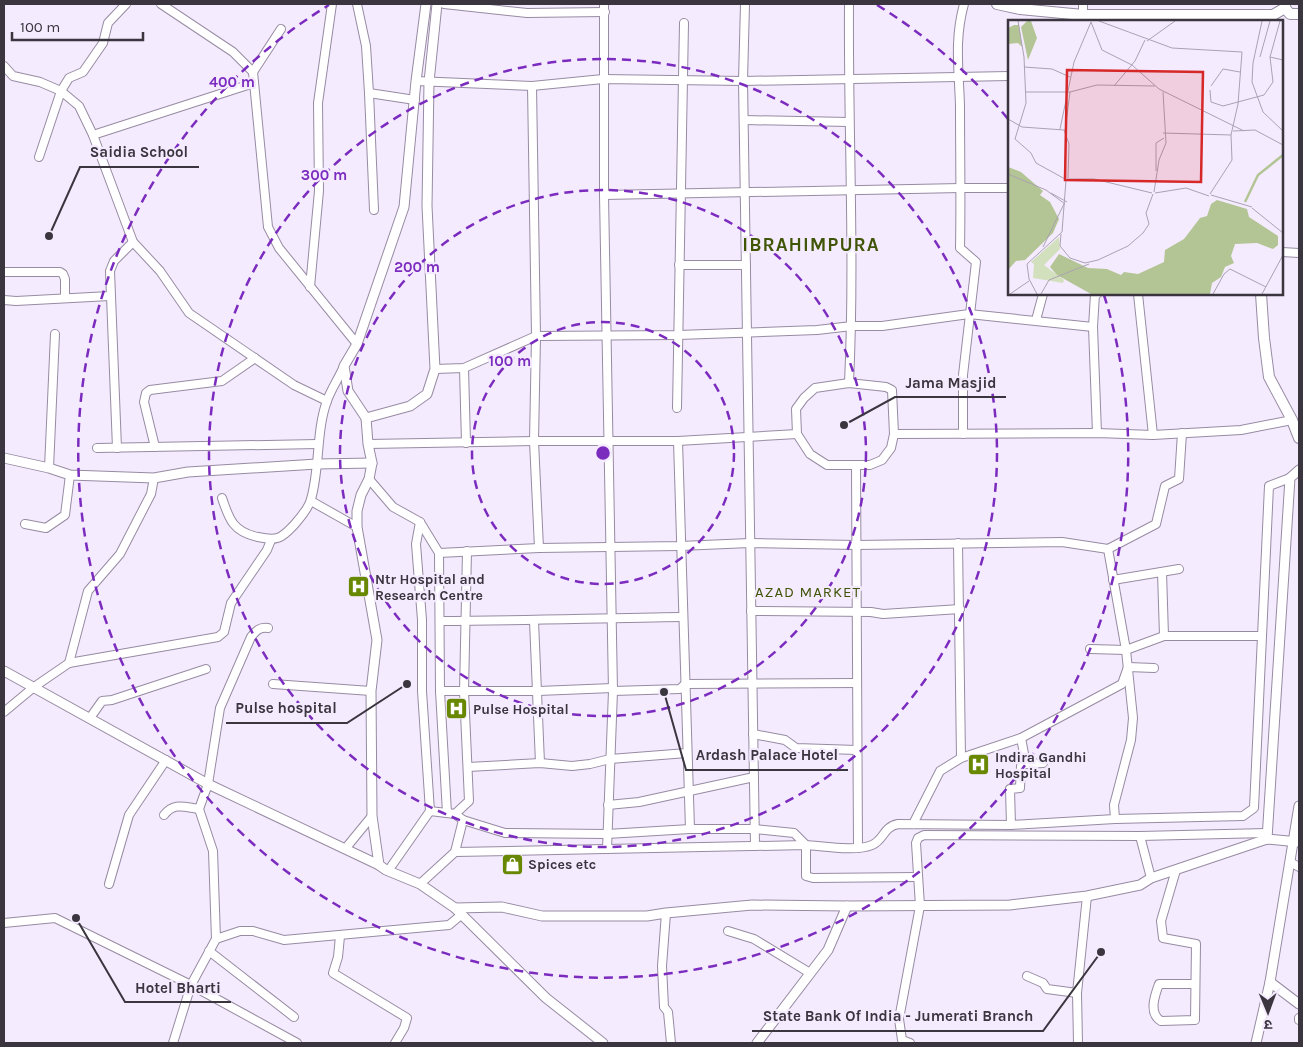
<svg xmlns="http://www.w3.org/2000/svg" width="1303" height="1047" viewBox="0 0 1303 1047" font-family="Karla,'Noto Sans Devanagari',sans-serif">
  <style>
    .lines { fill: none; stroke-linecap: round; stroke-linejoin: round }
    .minor-casing { stroke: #978ba2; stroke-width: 10 }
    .tertiary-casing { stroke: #978ba2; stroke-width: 11 }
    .secondary-casing { stroke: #978ba2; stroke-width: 12 }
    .minor { stroke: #fff; stroke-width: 8 }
    .tertiary { stroke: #fff; stroke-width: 9 }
    .secondary { stroke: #fff; stroke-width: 10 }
    .ring { fill: none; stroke: #7b2cbf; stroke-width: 2.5; stroke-dasharray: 9 6 }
    .labels { text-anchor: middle; stroke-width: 4.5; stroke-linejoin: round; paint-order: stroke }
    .poi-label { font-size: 14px; font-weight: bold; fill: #3a353e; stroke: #f5ebff; text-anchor: start }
    .neighbourhood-label { font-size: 15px; letter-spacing: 1px; fill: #415507; stroke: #f5ebff }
    .district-label { font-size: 19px; font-weight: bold; letter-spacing: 1px; fill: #415507; stroke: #f5ebff }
    .inset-river { fill: none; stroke: #b3c594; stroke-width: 2.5 }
    .inset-road { fill: none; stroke: #aaa2b2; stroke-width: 1 }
    .view { fill: #d62828; fill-opacity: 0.15; stroke: #d62828; stroke-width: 2.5 }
    .inset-edge { fill: none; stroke: #3a353e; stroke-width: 2.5 }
    .centre { fill: #7b2cbf; stroke: #f5ebff; stroke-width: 2.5 }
    .ring-label { font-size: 15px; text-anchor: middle; font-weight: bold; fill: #7b2cbf; stroke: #f5ebff; stroke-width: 4.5; stroke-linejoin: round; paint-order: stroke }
    .leader { fill: none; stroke: #3a353e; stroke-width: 2 }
    .callout-dot { fill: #3a353e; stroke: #f5ebff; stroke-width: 2 }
    .callout-label { font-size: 15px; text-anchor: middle; font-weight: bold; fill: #3a353e; stroke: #f5ebff; stroke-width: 4.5; stroke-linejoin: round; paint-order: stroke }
  </style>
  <rect width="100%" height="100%" fill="#f5ebff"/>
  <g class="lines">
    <defs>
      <g id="minor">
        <polyline points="161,4 233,52 253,72 268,227 279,248 357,344"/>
        <polyline points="357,4 366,46 369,93 415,100"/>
        <polyline points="444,4 527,13 605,12"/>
        <polyline points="604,4 604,195 613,691 607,849"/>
        <polyline points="745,4 743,81 755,846"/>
        <path d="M849 4C848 130 855 256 849 383"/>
        <polyline points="1083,4 1083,15"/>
        <polyline points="4,66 13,76 40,82 61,91 79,106 93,135 133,242 160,271 189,313 294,385 327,401"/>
        <polyline points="253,72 281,29"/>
        <polyline points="416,81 532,86 603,79 743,81 1009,76"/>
        <polyline points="532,86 536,336 534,441 539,548"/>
        <polyline points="369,93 374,210"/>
        <polyline points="744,120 849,122"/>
        <polyline points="93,135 254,83"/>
        <polyline points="39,157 61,91 69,78 83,72 103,43 108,23 126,4"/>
        <polyline points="604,195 961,188 1009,188"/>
        <polyline points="1282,252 1299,253"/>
        <polyline points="679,265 746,265"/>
        <polyline points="4,272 60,272 63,274 65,279 65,298"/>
        <polyline points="310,287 319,191 318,103 332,4"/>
        <polyline points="1097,294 1095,294 1093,327 1097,433"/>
        <polyline points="1138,294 1153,435"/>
        <polyline points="4,300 16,301 110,296"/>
        <polyline points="1036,320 1043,294"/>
        <polyline points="464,368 466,443"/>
        <polyline points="435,369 464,368 536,336 678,335 817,330 852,326 882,326 969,314 1093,327"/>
        <polygon points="849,383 886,387 892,390 894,434 891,448 882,460 870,465 827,465 810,454 797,434 796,409 804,398 815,388"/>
        <polyline points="677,408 684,23"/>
        <polyline points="894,434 1097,433 1153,435 1241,430 1292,420"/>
        <path d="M963 434V375L976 262 960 248C961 201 960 154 960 106 959 70 954 40 964 4"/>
        <polyline points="678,441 690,829"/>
        <polyline points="368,444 534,441 678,441 797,434"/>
        <polyline points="155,447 144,402 146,393 150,390 222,381 255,358"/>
        <polyline points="97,448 318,444"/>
        <polyline points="117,448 110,271 114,261 133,242"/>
        <polyline points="856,466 858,848"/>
        <polyline points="49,468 55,334"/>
        <polyline points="369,479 393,507 420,522 439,553 440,691 447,813"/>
        <path d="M222 498C229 519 233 532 258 537 277 541 281 539 294 525 300 518 309 508 311 499 320 469 316 430 327 401 331 389 339 378 344 366"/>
        <polyline points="311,501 357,527"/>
        <polyline points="25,524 46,528 65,515 70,475"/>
        <polyline points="958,543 961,758"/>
        <polyline points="1108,549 1126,650 1133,718 1131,740 1114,805 1115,819"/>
        <polyline points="439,553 539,548 680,546 750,543 856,545 1062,542 1108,549 1156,524 1165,486 1179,479 1182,433"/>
        <polyline points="1162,572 1164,636"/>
        <polyline points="1113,580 1179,569"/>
        <polyline points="751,611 871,612 883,614 960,609"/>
        <path d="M440 621C521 621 601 618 682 617"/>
        <polyline points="534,621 540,763"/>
        <polyline points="1090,649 1126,650 1164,636 1262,636"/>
        <polyline points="69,663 88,591 120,554 151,494 154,478"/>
        <polyline points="273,684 371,691"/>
        <polyline points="440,691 538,691 613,688"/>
        <polyline points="613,691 680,689 685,684 857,683"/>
        <polyline points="4,712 34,687 69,663 218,637 224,632 231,603 267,550 271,540"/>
        <polyline points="90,718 102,701 112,700 206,669"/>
        <polyline points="753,734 785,740 796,748 857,750"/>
        <polyline points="1026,764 1043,763"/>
        <polyline points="468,767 540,763 572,766 590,764 610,759 687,753"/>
        <polyline points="608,805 639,802 754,777"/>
        <polyline points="430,811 455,814 463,820 455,852"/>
        <polyline points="455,814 469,801 464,691 467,551"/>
        <path d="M164 815C174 802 184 807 199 809"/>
        <polyline points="463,820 505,833 607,834 690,829 755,829 794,833 806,845 806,876 813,878 918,877"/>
        <polyline points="913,824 940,771 961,758 1021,738 1122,684 1128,667 1154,668"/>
        <polyline points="1011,825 1010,789 1020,788 1021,766 1026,764 1021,738"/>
        <polyline points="1140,836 1151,878"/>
        <polyline points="345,849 372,816"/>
        <polyline points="1290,862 1299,867"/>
        <path d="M1176 870 1161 921 1163 938 1196 944 1195 1020 1161 1021C1148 1013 1155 995 1159 984H1195"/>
        <polyline points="388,871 430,811 422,691 422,620 416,544 420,522"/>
        <polyline points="109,884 129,815 166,760"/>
        <path d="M420 884 455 852 806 845C823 846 856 852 872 845 884 840 883 827 898 824L1011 825 1115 819 1243 816 1254 808 1269 486 1290 478"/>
        <polyline points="666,913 662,966 664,1007 668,1012 671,1043"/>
        <polyline points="4,923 55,918 191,985 297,1043"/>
        <polyline points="728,931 754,939 810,973"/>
        <polyline points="340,936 338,957 333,973 407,1018 404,1028 395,1043"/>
        <polyline points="216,939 240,931 253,931 284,940 449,925 461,915"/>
        <polyline points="209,951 294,1017"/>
        <polyline points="1027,976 1043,983 1047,989 1077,993"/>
        <polyline points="1299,1018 1299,1020"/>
        <path d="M173 1043 191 985 216 939 213 851 199 809 208 784 220 708 251 637C256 631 259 627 268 628"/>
        <polyline points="910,1043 902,1040 899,1019 920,906 916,843 918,838 924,835 1140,836 1267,833"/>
        <polyline points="1078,1043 1077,993 1087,896"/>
      </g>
      <g id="tertiary">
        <polyline points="366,418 410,406 427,394 435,369 427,206 429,82 437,4"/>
        <polyline points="4,458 49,468 70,475 154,478 188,472 317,464 372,463"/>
        <polyline points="4,671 208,784 379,865 386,870 420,884 455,908 546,998 603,1043"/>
        <polyline points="1267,839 1290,478 1299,470"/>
        <polyline points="379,865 372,816 371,691 377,640 357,527 357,511 361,495 369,479 372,463 368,444 366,418 348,391 344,366 357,344 404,207 416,81 426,4"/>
        <polyline points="455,908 502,907 542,916 647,916 666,913 752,905 847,906 1010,905 1087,896 1140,885 1151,878 1267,839 1299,842"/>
        <polyline points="1270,982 1299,1004"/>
        <polyline points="757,1043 828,950 847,906"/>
        <polyline points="1256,1043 1270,982 1299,806"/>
      </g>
      <g id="secondary">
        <polyline points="997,4 1020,9 1083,15 1273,15 1285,8"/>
        <polyline points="1285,4 1285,8 1290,14 1299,14"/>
        <polyline points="1261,294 1264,338 1269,377 1292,420 1299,438"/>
      </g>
    </defs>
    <!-- minor casing -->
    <use href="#minor" class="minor-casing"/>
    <!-- tertiary casing -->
    <use href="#tertiary" class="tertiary-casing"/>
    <!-- secondary casing -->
    <use href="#secondary" class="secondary-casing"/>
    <!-- minor -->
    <use href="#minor" class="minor"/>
    <!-- tertiary -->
    <use href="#tertiary" class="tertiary"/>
    <!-- secondary -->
    <use href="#secondary" class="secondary"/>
  </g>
  <!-- distance rings -->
  <g class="ring">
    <circle cx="603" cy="453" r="131"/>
    <circle cx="603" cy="453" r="263"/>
    <circle cx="603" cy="453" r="394"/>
    <path d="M877 5A525 525 0 0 1 1008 119M1104 295A525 525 0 1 1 329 5"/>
  </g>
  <!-- icons -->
  <defs>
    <symbol id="hospital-square" viewBox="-11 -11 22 22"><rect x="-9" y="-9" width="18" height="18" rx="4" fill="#688802" stroke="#f5ebff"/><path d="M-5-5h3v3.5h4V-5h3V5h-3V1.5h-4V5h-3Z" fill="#fff"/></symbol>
    <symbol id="shop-square" viewBox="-11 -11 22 22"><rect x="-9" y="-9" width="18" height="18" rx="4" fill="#688802" stroke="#f5ebff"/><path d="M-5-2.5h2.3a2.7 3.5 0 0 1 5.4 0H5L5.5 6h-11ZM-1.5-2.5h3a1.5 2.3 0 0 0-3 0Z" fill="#fff"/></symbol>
  </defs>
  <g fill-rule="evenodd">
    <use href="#hospital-square" x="346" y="574" width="25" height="25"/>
    <use href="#hospital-square" x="444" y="696" width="25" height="25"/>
    <use href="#hospital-square" x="966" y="752" width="25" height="25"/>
    <use href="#shop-square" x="500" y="852" width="25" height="25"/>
  </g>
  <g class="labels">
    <!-- poi labels -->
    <g class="poi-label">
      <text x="375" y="584">Ntr Hospital and<tspan x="375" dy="16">Research Centre</tspan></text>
      <text x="473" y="714">Pulse Hospital</text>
      <text x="995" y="762">Indira Gandhi<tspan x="995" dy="16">Hospital</tspan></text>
      <text x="528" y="869">Spices etc</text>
    </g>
    <!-- neighbourhood labels -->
    <g class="neighbourhood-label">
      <text x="808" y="597">AZAD MARKET</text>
    </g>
    <!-- district labels -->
    <g class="district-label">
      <text x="811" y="251">IBRAHIMPURA</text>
    </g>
  </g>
  <!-- overview -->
  <g transform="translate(1008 20)">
    <rect width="275" height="275" fill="#f5ebff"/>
    <path d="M51 217 52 229 36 245 56 260 55 263 25 258 26 244 23 242Z" fill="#d3e0be"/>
    <path d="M19 1H23L29 18 20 40 13 7ZM6 5H11L14 27 10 23 0 24V8ZM0 147 13 152 35 171 32 175 42 182 51 199 45 213 17 240 8 241 0 250ZM209 180 239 189 241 197 270 216V225L265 229 249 223 227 224 223 236 226 243 217 247 213 257 204 263 202 274H83L49 255 42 247 51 234 80 248 99 249 113 255 116 252 130 254 156 242 157 230 176 219 192 198 199 196 203 184Z" fill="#b3c594"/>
    <path class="inset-river" d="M237 182 250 155 275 135"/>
    <path class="inset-road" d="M10 1 16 37 18 83 11 106M91 1 164 28 234 32 230 84 223 115 224 140 202 174M254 1 245 43 244 62 255 92 275 111M83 2 94 30 124 45 151 69 236 111M139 21 167 1M252 37 262 1M262 37 272 1M16 47 44 49 62 57M106 66 127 41 137 20M203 66 215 49 232 52M202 70 203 82 215 86 256 75 265 62 262 37 275 40M17 72H62L89 65 147 66M0 99 14 107 56 110 61 124 60 158M11 106 7 119 23 133 28 143 57 159M52 109 66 42 83 2M57 111 62 72M225 111 247 110 275 125M155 113 223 115M148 151V123L156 118M0 154 38 170 57 184M59 159H86L144 173M146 172 151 140 158 123 155 72M43 173 59 182M147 173 178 168 201 176M203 175 244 187M244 188 275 213M53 214 52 226 62 238 77 243 90 240 120 226 135 213 141 204 138 193 145 174M35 227 56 184M2 274 21 261M29 274 21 259 19 244 54 212 58 160M33 274 41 260 81 244M205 274 216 254 222 249 258 267M254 274 275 235"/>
    <path class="view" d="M59 50 195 52 193 162 57 160Z"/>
    <rect width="275" height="275" class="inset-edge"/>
  </g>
  <circle cx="603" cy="453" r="8" class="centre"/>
  <g class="ring-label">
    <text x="232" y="87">400 m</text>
    <text x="324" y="180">300 m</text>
    <text x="417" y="272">200 m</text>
    <text x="510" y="366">100 m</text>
  </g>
  <!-- callouts -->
  <path class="leader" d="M49 236L80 167H199M844 425L895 397H1006M407 684L347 723H226M664 692L686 770H848M76 918L125 1002H231M1101 952L1043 1031H752"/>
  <g class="callout-dot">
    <circle cx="49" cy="236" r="5"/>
    <circle cx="844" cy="425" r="5"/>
    <circle cx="407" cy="684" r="5"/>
    <circle cx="664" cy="692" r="5"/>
    <circle cx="76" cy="918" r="5"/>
    <circle cx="1101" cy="952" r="5"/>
  </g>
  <g class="callout-label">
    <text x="139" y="157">Saidia School</text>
    <text x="951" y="388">Jama Masjid</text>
    <text x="286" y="713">Pulse hospital</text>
    <text x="767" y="760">Ardash Palace Hotel</text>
    <text x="178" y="993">Hotel Bharti</text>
    <text x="898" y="1021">State Bank Of India - Jumerati Branch</text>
  </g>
  <!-- border -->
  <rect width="1303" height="1047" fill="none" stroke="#3a353e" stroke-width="10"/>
  <!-- north arrow -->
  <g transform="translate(1268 1012) rotate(179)" stroke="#f5ebff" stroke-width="4" paint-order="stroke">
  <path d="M0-4L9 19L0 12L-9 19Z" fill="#3a353e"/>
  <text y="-8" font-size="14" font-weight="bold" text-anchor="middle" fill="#3a353e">उ</text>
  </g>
  <!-- scale -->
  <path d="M12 32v8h131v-8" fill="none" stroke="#3a353e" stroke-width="2.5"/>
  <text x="20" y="32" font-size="15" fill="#3a353e" stroke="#f5ebff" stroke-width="4" paint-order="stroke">100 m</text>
</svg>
